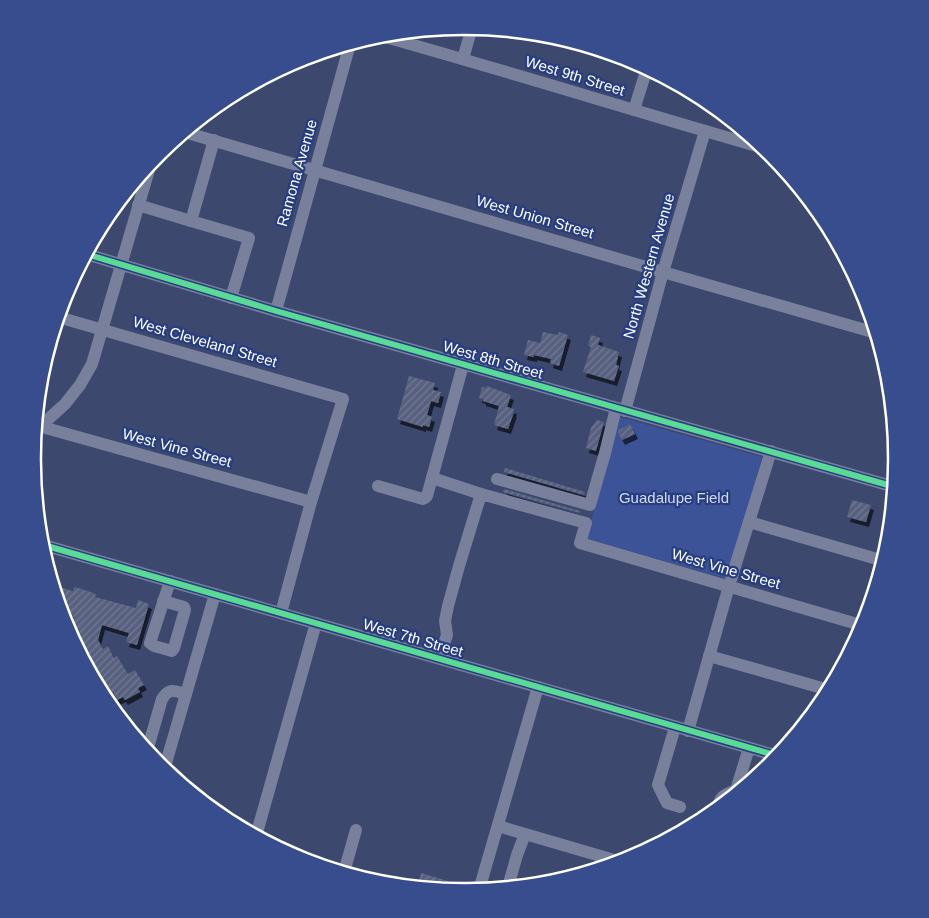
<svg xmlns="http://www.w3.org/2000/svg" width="929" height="918" viewBox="0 0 929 918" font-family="Helvetica,sans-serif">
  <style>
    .park { fill: #3c5398 }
    .building { fill: url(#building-hatch); filter: url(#shadow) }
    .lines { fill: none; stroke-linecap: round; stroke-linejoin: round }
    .minor { stroke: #78809c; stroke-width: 12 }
    .cycleway-casing { stroke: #273d83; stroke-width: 9 }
    .cycleway { stroke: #5adb95; stroke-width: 6 }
    .labels { text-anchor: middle; stroke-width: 4.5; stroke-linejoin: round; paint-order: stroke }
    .street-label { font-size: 15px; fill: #fff; stroke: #273d83 }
    .park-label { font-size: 15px; fill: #d4dcf5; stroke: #273d83 }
    .rim { fill: none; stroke: #fff; stroke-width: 2.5 }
  </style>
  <defs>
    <pattern id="building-hatch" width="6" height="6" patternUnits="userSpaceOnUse" patternTransform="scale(1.25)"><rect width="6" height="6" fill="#58617f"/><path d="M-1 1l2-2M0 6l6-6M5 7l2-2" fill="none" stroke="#717992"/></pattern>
    <filter id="shadow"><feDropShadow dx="3" dy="5" stdDeviation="0" flood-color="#0009"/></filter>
  </defs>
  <rect width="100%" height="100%" fill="#3c486e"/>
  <!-- park -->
  <polygon class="park" points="620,417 762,457 728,579 586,539"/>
  <!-- building -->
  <g class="building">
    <polygon points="543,332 558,335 559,332 568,335 559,366 550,363 551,359 534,355 534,357 524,355 528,340 540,343"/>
    <polygon points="591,335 600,338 598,345 619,352 616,365 619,366 614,381 583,372 591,347 588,346"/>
    <polygon points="409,376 435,383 433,390 441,392 438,403 431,401 427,415 432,417 429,427 423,425 423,427 397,419"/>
    <polygon points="487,386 511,395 507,407 514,409 513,412 514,412 508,429 494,425 499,406 483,401 483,399 479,398 482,387 486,388"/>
    <polygon points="597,420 604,422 596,451 586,448 591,428"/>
    <polygon points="630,424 635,434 622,440 618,433 619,430"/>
    <polygon points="505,468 585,492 584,495 504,472"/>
    <polygon points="504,489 580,511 580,513 503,492"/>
    <polygon points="852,500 871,505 866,522 847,517"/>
    <polygon points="53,585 73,591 74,587 79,588 96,594 95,597 136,608 138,600 149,604 137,645 126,642 129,633 102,625 98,640 103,649 108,646 114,658 117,656 128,674 135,670 144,685 138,688 140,692 125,700 123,697 117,700 114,694 105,699 69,633 74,617 61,613"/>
    <polygon points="421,873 451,882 449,890 422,888 423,883 419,882"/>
  </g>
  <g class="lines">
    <!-- minor -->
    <g class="minor">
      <path d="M378 35C507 71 635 111 764 148"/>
      <polyline points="463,59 472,27"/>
      <polyline points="634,110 647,68"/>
      <polyline points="184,132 663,272 876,333"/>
      <polyline points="214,140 191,221 249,238 231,298"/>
      <polyline points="138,205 191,221"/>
      <polyline points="86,254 276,311 895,487"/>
      <polyline points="276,311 350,44"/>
      <polyline points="58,317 343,399 311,502 281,613"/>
      <polyline points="625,411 663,272 705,131"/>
      <polyline points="35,425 311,502"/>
      <polyline points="34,432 65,404 80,385 92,364 151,163"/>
      <polyline points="432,478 481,494"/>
      <polyline points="497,479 590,505 605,453 616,408"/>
      <polyline points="378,486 423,499 425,498 427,496 463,365"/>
      <polyline points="749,522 884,561"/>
      <polyline points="40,544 778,756"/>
      <polyline points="163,601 184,607 185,610 174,648 172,651 154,646 150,643 170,581"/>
      <polyline points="709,656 829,690"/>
      <polyline points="439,658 447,635 445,621 448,606 459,566 481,494 586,523 580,543 864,626"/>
      <polyline points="675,727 658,785 667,803 680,807"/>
      <polyline points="688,731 729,586 771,451"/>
      <path d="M147 751 162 699C170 687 174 691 186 694"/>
      <polyline points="164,770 215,594"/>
      <path d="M717 809C721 795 724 795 736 790L749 748"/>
      <polyline points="498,826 621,862"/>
      <polyline points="256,836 316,623"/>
      <polyline points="344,872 356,830"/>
      <polyline points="481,885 497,889"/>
      <polyline points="508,887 517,855 525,834"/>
      <polyline points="479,890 538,687"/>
    </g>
    <defs>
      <g id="cycleway">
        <polyline points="86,254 276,311 895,487"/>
        <polyline points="40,544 778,756"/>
      </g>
    </defs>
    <!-- cycleway casing -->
    <use href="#cycleway" class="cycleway-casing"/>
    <!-- cycleway -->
    <use href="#cycleway" class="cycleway"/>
  </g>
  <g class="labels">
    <!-- street labels -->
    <g class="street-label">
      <text transform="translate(575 76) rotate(17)" y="5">West 9th Street</text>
      <text transform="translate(297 173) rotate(-74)" y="5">Ramona Avenue</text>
      <text transform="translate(535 217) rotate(16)" y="5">West Union Street</text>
      <text transform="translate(649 266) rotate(-74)" y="5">North Western Avenue</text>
      <text transform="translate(205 342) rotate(16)" y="5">West Cleveland Street</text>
      <text transform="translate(493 360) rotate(16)" y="5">West 8th Street</text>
      <text transform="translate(177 448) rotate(15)" y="5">West Vine Street</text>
      <text transform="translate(726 569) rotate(16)" y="5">West Vine Street</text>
      <text transform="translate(413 638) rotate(16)" y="5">West 7th Street</text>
    </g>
    <!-- park labels -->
    <g class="park-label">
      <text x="674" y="503">Guadalupe Field</text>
    </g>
  </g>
  <!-- crop -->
  <path d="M0 0H929V918H0ZM464 35H465A423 423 0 0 1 888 458V460A423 423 0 0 1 465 883H464A423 423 0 0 1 41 460V458A423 423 0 0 1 464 35Z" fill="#384d8d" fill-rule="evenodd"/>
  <path class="rim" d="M464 35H465A423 423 0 0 1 888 458V460A423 423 0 0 1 465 883H464A423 423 0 0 1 41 460V458A423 423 0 0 1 464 35Z"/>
</svg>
